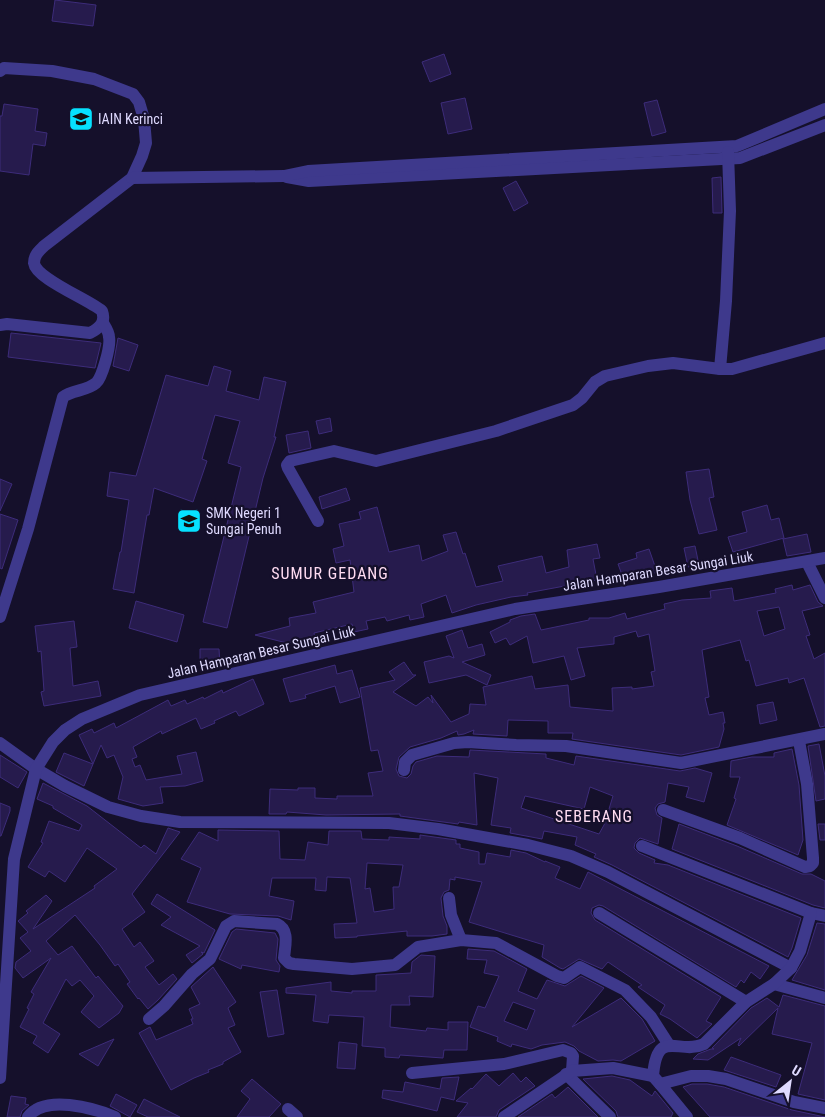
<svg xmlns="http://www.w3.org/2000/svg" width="825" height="1117" viewBox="0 0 825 1117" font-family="'Roboto Condensed',sans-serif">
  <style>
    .building { fill: #261b4d; stroke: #3d2c7a; fill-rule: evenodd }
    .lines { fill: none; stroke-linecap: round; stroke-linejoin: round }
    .minor { stroke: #3e398c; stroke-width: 12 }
    .labels { text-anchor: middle; stroke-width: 4.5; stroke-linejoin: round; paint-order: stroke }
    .poi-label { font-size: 14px; fill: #dfdaff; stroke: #15102b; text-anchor: start }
    .street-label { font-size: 14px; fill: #dfdaff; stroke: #15102b }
    .quarter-label { font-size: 16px; letter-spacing: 1px; fill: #ffdcf2; stroke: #15102b }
  </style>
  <rect width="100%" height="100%" fill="#15102b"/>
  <!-- building -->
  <g class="building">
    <polygon points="55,0 96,5 93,26 52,21"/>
    <polygon points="444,54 451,74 430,82 422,62"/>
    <polygon points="465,98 472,129 448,134 441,103"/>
    <polygon points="657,100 666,132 652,136 644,103"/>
    <polygon points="4,104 38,109 35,131 47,133 45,146 33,144 29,175 0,171 0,116 2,116"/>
    <polygon points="721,177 722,213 713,213 712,178"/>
    <polygon points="516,181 528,203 514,211 503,188"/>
    <polygon points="11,333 101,343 95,368 8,357"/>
    <polygon points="118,338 138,345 129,371 113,366"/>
    <polygon points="214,366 231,371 226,391 259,400 264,377 286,382 274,437 276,437 263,478 227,628 203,622 241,467 228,463 240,421 215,415 202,459 207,461 193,502 154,488 149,515 147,515 134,593 113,589 120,552 121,552 129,500 107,496 110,472 136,476 166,375 208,386"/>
    <polygon points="330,418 332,431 319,434 316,421"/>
    <polygon points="308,431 311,448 289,453 286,435"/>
    <polygon points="709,469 714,497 709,498 717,530 699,534 690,500 686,472"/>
    <polygon points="0,479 12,484 0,511"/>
    <polygon points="346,488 350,500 322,509 319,497"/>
    <polygon points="767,505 771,520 779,518 784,538 733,552 728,537 747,532 742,512"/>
    <polygon points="377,507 389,552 419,545 422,561 448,551 443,535 456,532 463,554 465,553 476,587 503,581 498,566 542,556 546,573 569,567 567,550 597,544 600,558 593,559 597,580 527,593 528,595 511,597 476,605 452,613 446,595 421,604 424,617 410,620 409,615 387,621 385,617 366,621 368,629 354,632 352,624 314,633 315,638 293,642 287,643 255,635 290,626 289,618 316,613 313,602 354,592 350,560 336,563 333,549 344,546 339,524 361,519 359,512"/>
    <polygon points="0,514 18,520 2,569 0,568"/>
    <polygon points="807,534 811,552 787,556 783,539"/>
    <polygon points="695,546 699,565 688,567 684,548"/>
    <polygon points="649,549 657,572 625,583 618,564 637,558 636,553"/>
    <path d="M792 585 793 590 810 585 818 602 823 606 802 611 810 635 806 636 814 659 825 653V726L820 727 804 678 789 683 788 678 756 686 749 660 746 661 740 640 702 650 709 697 705 698 709 715 723 712 725 723H723L724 729 719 747 681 755 572 739 573 733H548V721L508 720 507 736 473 734 474 730 464 734 458 735 457 731 441 738 410 747 399 757 396 769 399 776 407 778 411 774 413 766 416 762 437 756 469 757 470 750 546 754V758L574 765 576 756 680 771 695 768 712 773 704 802 686 797 689 787 668 783 665 802 658 804 655 808 657 815 662 818 658 844 640 838 635 843 634 848 639 853 655 860 654 863 668 865 801 918 792 948 788 957 612 865 594 857 596 854 575 845 577 837 544 831 542 839 510 833 511 828 491 825 498 778 474 773 477 825 459 822 458 824 400 816V814L326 815 287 812 286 814H269L270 789 298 790V788H315V798L337 799V796H373L368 773 383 771 378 750 371 751 360 688 395 680 389 672 404 662 413 675H416L393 692 416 706 428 697 433 703 431 695 451 722 469 714 470 704 486 705 483 687 532 676 535 689 568 685 570 707 613 711 612 688 632 687V689L654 686 651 672 655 671 649 634 638 637 636 631 614 637V644L577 648 585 676 571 680 564 656 533 663 527 636 510 645 506 638 495 643 490 632 510 622V620L521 616 535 614 541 630 589 620V618H609L625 613 627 619 665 609 664 604 682 600 711 598 710 591 732 588 734 601 776 593 775 589ZM779 607 785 629 764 636 757 611ZM590 787 613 796 604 825 599 834 521 808 525 796 584 809Z"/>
    <polygon points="136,601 184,615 177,642 129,628"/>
    <polygon points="74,621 77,647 70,648 73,686 98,681 101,696 44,706 41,692 44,691 41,651 38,652 35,626"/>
    <polygon points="462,630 468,648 482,644 485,655 462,662 491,675 487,685 466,675 429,683 424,662 449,656 454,658 446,636"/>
    <polygon points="200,649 219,649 220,666 200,666"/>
    <polygon points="335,665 337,674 352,670 360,697 340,703 335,686 305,695 306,698 290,702 283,679"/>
    <polygon points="253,679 264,704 239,716 236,711 214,721 215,723 201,729 196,718 162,734 161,731 133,747 137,757 132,759 135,767 140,765 146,780 182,774 177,756 196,752 203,781 185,786 160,787 163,803 143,806 118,799 123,777 114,755 107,758 101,745 93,764 79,735 92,729 94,733 114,723 116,728 168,700 171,706 185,700 187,704 203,697 204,699 222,690 223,693"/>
    <polygon points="773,702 777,720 760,724 757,705"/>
    <polygon points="819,744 825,776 825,799 816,801 808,746"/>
    <polygon points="792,749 799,785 803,840 798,855 727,825 736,799 734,798 740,777 730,777 731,761 752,757 774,757 774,753"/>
    <polygon points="64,753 93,764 84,786 56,772"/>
    <polygon points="0,755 27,772 18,788 0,777"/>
    <polygon points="43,783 87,806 141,848 144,845 156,854 168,828 180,832 132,894 145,912 122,929 134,947 140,942 154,961 145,967 159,985 173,974 177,979 158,1000 148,1009 139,998 138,999 127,984 130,982 118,964 115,966 100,945 75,915 46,941 58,955 72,946 96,978 98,976 123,1006 119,1013 99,1028 81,1012 94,996 80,980 72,986 66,979 43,1023 60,1034 48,1053 33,1043 37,1036 20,1027 29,1009 27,1008 34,994 31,992 51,958 23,978 15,968 16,962 31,951 20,938 28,932 18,921 28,913 26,911 46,895 52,901 33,929 95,888 94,886 117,869 87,848 65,882 49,871 45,877 28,867 43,843 41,842 49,821 79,831 82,825 53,808 53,806 37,799"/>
    <polygon points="0,803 10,807 10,811 1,836 0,836"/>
    <polygon points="679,824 737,846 802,874 811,874 825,881 825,908 813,905 672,849"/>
    <polygon points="818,824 825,824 825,840 820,840"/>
    <path d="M218 830 279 831 280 859 305 860 308 842 328 845 329 831H361L362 839 389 840V837L420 839V835L456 840V844H460V848L479 852V864H485L487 853 510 857 511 850 526 853 545 862V861L560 867 555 878 580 889 588 872 769 966 760 979 751 972 744 983 741 980 736 987 603 906 599 905 592 908 591 913 595 920 721 997 706 1021 712 1024 697 1038 670 1019 660 1014 665 1005 638 987 642 985 608 962 602 969 579 959 563 969 560 968 542 957 544 945 469 922 482 882 455 877V880L450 879 449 890 444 892 441 898 443 916 447 926V934L432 936H407V931L357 936V937L335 938 334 924 357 923 350 878 327 877 326 891 315 890 316 878H272L269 896 294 901 291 920 278 916 230 914 187 902 201 868 181 859 199 832 218 841ZM367 863 403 865 399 887H393L394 909 374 912 370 888 365 889Z"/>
    <polygon points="157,894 215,930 204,953 201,952 203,954 192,963 186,955 200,946 161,925 171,917 151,904"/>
    <polygon points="817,923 825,924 825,990 792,980 807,955"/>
    <polygon points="236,929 275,933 278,939 276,960 280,966 279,972 242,965 241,969 219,959 232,932"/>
    <path d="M468 949 494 951 527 969 518 991 537 999 547 980 565 986 581 976 604 988 572 1027 621 998 642 1019 655 1041 621 1061 613 1060 598 1061 579 1051 574 1046 565 1042 542 1045 531 1049 512 1044 511 1047 497 1041 498 1037 470 1027 478 1006 485 1008 499 976 484 973 487 960 467 959ZM513 1002 535 1010 527 1030 504 1021Z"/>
    <polygon points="421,955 435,956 433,997 409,996 410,1005 391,1005 390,1027 426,1031 427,1028 448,1030 448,1022 468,1022 467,1050 444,1050 443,1058 400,1055 399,1058 385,1057 385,1048 362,1046 364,1017 329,1015 328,1023 313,1021 316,995 286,993 286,988 331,982 331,991 352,993 352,991 376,991 376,975 411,973 412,962"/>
    <polygon points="213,967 236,1002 228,1008 235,1025 228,1028 241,1052 223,1062 223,1064 208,1070 209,1072 194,1078 171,1090 139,1033 150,1027 156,1040 193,1024 191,1019 193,1019 189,1009 200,1004 191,987"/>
    <polygon points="277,990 284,1034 268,1037 260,992"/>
    <polygon points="783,995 825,1006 825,1100 798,1094 812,1043 772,1034 778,1008 739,1046 738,1045 741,1038 708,1060 693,1059 698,1054 711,1049 714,1049 712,1048 751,1008 767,998 779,1007"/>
    <polygon points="114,1039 98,1066 79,1054"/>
    <polygon points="339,1042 357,1044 355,1069 337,1068"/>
    <polygon points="731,1057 781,1075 776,1087 724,1070"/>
    <polygon points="513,1073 521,1082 526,1077 535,1086 499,1110 496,1117 457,1117 468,1103 456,1101 471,1088 472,1089 486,1074 499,1086"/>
    <polygon points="612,1076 630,1080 652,1096 655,1091 673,1113 671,1117 618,1117 616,1111 583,1079"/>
    <polygon points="459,1077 454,1100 441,1097 437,1111 382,1098 383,1090 403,1092 405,1082 440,1089 442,1078"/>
    <polygon points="252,1079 281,1104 269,1117 237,1117 250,1099 241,1091"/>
    <polygon points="692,1084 707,1084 724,1087 792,1110 825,1117 710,1117 683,1087"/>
    <polygon points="568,1087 598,1117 518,1117 552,1094 555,1098"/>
    <polygon points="116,1094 137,1105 130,1117 110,1106"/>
    <polygon points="11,1096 26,1098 25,1104 29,1105 22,1111 20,1117 7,1117"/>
    <polygon points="144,1099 180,1117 148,1117 137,1112"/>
  </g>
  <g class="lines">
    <!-- minor -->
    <g class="minor">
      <path d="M0 71 4 68 52 71 94 79 133 94 139 102 144 119 146 143 142 156 132 178 44 246C39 251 34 255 34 263 36 279 88 299 102 311 106 322 100 328 90 333L7 324 0 325"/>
      <polyline points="287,177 309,181 740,158 825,125"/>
      <polyline points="132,178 284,176 308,171 737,146 825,109"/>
      <polyline points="720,369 726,301 730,211 728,152"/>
      <polyline points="318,521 288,468 287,465 290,461 334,451 376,461 496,431 573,405 582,398 595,382 605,376 648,366 673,363 720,369 732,369 825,343"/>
      <polyline points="807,562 825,598"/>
      <path d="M0 617 28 529 63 397C72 390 87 391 96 383 102 378 111 346 109 337 109 332 106 328 103 323"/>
      <polyline points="0,743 36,769 65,786 108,807 141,816 180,822 389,823 438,829 528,845 571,856 608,872 791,968"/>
      <polyline points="404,770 405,762 412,755 454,743 468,742 516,745 566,746 681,763 825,734"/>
      <polyline points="663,810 740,838 805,867 810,866 813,863 813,858 807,784 799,741"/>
      <polyline points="642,846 811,913 825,916"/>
      <polyline points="449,898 451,915 461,940"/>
      <polyline points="599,913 746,1002"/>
      <polyline points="774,984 825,998"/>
      <path d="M149 1019 164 1006 192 974 210 959 226 926 234 921 277 924C290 930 285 946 284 958L289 963 294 964 352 969 395 965 418 947 461 940 496 943 557 976 564 978 580 967 625 990 651 1017 669 1045"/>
      <polyline points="412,1073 504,1064 563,1050 571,1053 573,1056 572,1071"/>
      <polyline points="566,1074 610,1117"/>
      <polyline points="0,1078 14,859 36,769 53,742 65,730 82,719 140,695 515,609 659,587 825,558"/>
      <path d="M660 1084 653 1076C657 1026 679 1056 704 1044L746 1002 774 984 791 968 800 951 811 913"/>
      <polyline points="288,1109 297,1117"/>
      <path d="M28 1117C44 1094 94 1108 115 1117"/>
      <polyline points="504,1117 572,1071 613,1068 653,1076"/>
      <polyline points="687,1117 660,1084 691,1076 708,1076 726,1079 794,1102 825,1108"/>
    </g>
  </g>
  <!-- icons -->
  <defs>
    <symbol id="university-square" viewBox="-11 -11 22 22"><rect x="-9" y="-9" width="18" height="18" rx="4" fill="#06e1ff" stroke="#15102b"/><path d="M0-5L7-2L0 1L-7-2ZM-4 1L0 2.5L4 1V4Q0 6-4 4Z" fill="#111"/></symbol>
    <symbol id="school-square" viewBox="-11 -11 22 22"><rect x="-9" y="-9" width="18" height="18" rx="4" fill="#06e1ff" stroke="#15102b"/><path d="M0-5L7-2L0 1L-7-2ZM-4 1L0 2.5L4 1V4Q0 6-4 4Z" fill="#111"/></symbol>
  </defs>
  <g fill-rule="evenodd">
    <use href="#university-square" x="67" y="105" width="28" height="28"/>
    <use href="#school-square" x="175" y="507" width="28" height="28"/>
  </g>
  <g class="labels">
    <!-- poi labels -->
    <g class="poi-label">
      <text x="98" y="124">IAIN Kerinci</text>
      <text x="206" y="518">SMK Negeri 1<tspan x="206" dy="16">Sungai Penuh</tspan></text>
    </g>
    <!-- street labels -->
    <g class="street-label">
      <text transform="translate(658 571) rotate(-9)" y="5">Jalan Hamparan Besar Sungai Liuk</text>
      <text transform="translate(261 652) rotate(-13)" y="5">Jalan Hamparan Besar Sungai Liuk</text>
    </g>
    <!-- quarter labels -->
    <g class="quarter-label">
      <text x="330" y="579">SUMUR GEDANG</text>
      <text x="594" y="822">SEBERANG</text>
    </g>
  </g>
  <!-- north arrow -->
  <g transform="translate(790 1082) rotate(30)" stroke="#15102b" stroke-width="4" paint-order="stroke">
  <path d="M0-4L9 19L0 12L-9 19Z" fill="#dfdaff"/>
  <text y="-8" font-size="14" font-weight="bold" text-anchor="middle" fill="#dfdaff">U</text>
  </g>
</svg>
